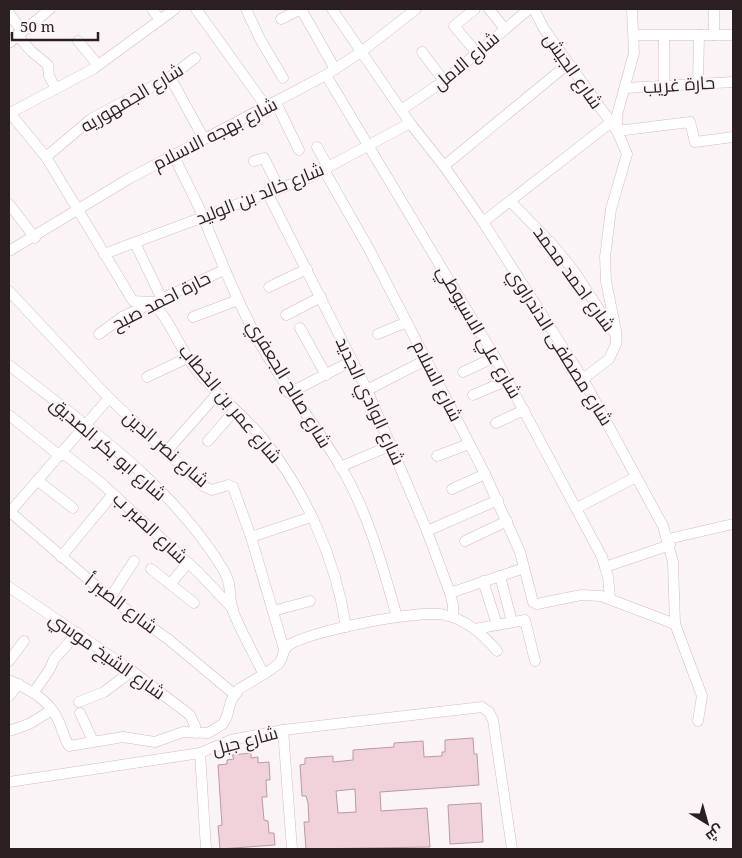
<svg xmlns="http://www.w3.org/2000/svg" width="742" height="858" viewBox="0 0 742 858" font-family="'Noto Serif',Cairo,serif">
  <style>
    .building { fill: #f1d2da; stroke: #b89ba3; fill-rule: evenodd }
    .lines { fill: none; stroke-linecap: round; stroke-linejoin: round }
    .minor-casing { stroke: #d8b9c1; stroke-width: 11 }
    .minor { stroke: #fff; stroke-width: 10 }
    .labels { text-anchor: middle; stroke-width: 4; stroke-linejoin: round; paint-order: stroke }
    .street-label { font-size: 18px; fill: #2b1f22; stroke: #fbf4f6 }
  </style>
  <rect width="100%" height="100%" fill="#fbf4f6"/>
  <!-- building -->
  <g class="building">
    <path d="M473 738 474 754H477L479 785 380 792 381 811 427 808 430 847 306 849 304 822H309L308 803 306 796H302L300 765 305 764V758L333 756V762L353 760V750L394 747V743L423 741 424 757 442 756V752H445V740ZM355 789 356 812 338 813 336 791Z"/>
    <polygon points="251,753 251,758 258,757 258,763 269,762 270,780 266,780 267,797 262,797 264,820 268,821 269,833 274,833 275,845 220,849 218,826 222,825 218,765 227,764 227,760 234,759 232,755"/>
    <polygon points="481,803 483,842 450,844 448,805"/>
  </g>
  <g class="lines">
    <defs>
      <g id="minor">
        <polyline points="152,9 160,20"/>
        <polyline points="196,9 267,108"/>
        <polyline points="246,9 260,39 283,78"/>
        <polyline points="301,9 335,69"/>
        <polyline points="332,9 410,123 444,166 483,222 583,379 663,526 673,562 675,624 702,696 698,721"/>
        <polyline points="475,9 454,26 477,53"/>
        <polyline points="489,9 505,29"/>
        <polyline points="534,9 544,29 617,131 627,154 611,209 605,257 606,281 616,331 616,344 609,359 583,379"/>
        <polyline points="714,9 714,35"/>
        <polyline points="9,13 22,31"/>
        <polyline points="281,19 301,9"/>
        <polyline points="17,35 31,51 48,65 49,76 56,89"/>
        <polyline points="635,35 733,35"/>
        <polyline points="78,41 98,65"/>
        <polyline points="9,43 50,9"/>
        <polyline points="422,52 444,81"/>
        <polyline points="326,75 495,357 602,557 608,577 610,598"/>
        <polyline points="170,77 204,139"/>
        <polyline points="698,83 699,35"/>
        <polyline points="664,84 664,36"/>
        <polyline points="625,88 733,82"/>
        <polyline points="276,103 299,150"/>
        <polyline points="401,110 444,81 529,9"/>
        <path d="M9 112 46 157 133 301 151 302C168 315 181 352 197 371 218 396 244 415 264 440 306 492 336 560 346 627"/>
        <polyline points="10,113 93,69 175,9"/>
        <polyline points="617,131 690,122 695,142 733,137"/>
        <polyline points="617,131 617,115 634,53 632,9"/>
        <polyline points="317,147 328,167"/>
        <path d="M173 154C183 176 195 197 204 219 222 263 239 306 262 347 287 391 320 430 345 474 370 519 383 568 397 617"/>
        <polyline points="46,157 91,119 170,77 195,58"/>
        <polyline points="254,161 264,158 279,188"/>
        <polyline points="444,166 568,64"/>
        <polyline points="324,170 369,249 485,474 520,552 533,602 537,604 581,595 601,596 675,624"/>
        <polyline points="267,192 367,390 427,531 450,593 453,605 453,617"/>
        <polyline points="510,201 552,244 574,271 615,334"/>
        <polyline points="9,204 35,238"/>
        <polyline points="483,222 610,123"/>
        <polyline points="135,243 161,297"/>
        <polyline points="9,251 130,178 326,75 361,52 416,9"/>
        <polyline points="104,254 308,178 410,123"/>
        <polyline points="269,287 307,269"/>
        <polyline points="9,291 109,398 203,486 212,490 228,485 233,487 251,537 284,649"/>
        <polyline points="286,315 321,297"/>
        <polyline points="193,317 238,300"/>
        <polyline points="300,328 326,375"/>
        <polyline points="99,334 122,317 224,270"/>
        <polyline points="378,334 407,322"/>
        <path d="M9 365C86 426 173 485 224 571 233 586 228 598 233 611 241 632 253 652 263 673"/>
        <polyline points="463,372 495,357"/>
        <polyline points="147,377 187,358"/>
        <polyline points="367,390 426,360"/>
        <polyline points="289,393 352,361"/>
        <polyline points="473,395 508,380"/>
        <polyline points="9,415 60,456"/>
        <polyline points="496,423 524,410"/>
        <polyline points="208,441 235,410"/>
        <polyline points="166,452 218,393"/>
        <polyline points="63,453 100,482 199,573 233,609"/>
        <polyline points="437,456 469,444"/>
        <polyline points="340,467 392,445"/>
        <polyline points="38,481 73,508"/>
        <polyline points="452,489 485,474"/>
        <polyline points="577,508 636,477"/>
        <polyline points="9,511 110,598 168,639 234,694"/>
        <polyline points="9,513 109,398"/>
        <polyline points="427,531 498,500"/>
        <polyline points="251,537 311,517"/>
        <polyline points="668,539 733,524"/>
        <polyline points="465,541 507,521"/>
        <polyline points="61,557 113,494"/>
        <polyline points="605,567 670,545"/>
        <polyline points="151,569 194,603"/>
        <polyline points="500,576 512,622"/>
        <polyline points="483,581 497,625"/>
        <polyline points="170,584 188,563"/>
        <polyline points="9,587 132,671 190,715 195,726 195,733"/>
        <polyline points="450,593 524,568"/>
        <polyline points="110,598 134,561"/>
        <polyline points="273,611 310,601"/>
        <polyline points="475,629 525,620 535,661"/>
        <polyline points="9,661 24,641"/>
        <path d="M9 680C28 689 49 699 58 720 62 728 64 738 69 746L123 737 155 742 183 732 208 733 223 724 227 716 231 701 239 689C248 683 274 670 280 662 284 656 282 650 289 645 310 631 420 609 445 615 467 620 483 634 497 651"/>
        <polyline points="34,692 50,669 54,659 78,633"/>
        <polyline points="9,696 19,684"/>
        <polyline points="79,702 104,692 132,671"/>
        <polyline points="80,713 93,741"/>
        <polyline points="283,730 292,849"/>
        <polyline points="9,731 29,724 52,710"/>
        <polyline points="200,753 206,849"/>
        <polyline points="9,782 200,753 231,740 283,730 482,707 489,712 493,720 512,849"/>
      </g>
    </defs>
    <!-- minor casing -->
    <use href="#minor" class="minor-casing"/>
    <!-- minor -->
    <use href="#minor" class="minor"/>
  </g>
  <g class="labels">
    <!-- street labels -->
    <g class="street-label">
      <text transform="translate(466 61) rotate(-40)" y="6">شارع الامل</text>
      <text transform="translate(573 71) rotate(55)" y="6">شارع الجيش</text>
      <text transform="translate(679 85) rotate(-4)" y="6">حارة غريب</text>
      <text transform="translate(132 98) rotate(-31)" y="6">شارع الجمهوريه</text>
      <text transform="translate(215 134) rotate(-27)" y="6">شارع بهجه الاسلام</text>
      <text transform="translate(260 194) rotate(-22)" y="6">شارع خالد بن الوليد</text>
      <text transform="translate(574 279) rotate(54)" y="6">شارع احمد محمد</text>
      <text transform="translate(161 301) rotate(-27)" y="6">حارة احمد صبح</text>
      <text transform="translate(479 332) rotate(60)" y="6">شارع علي الاسيوطي</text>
      <text transform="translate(560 347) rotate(58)" y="6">شارع مصطفى الدندراوي</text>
      <text transform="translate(437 381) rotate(63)" y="6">شارع السلام</text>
      <text transform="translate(289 384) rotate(59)" y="6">شارع صالح الجعفري</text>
      <text transform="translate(370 401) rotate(65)" y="6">شارع الوادي الجديد</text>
      <text transform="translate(230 404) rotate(50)" y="6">شارع عمر بن الخطاب</text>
      <text transform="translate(108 449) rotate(41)" y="6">شارع ابو بكر الصديق</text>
      <text transform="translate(166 449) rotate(41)" y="6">شارع نصر الدين</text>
      <text transform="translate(150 528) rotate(43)" y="6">شارع الصبر ب</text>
      <text transform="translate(121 604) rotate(37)" y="6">شارع الصبر أ</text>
      <text transform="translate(107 656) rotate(35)" y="6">شارع الشيخ موسي</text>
      <text transform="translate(245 741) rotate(-15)" y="6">شارع جبل</text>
    </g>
  </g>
  <!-- border -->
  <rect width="742" height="858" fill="none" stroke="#2b1f22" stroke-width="20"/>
  <!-- north arrow -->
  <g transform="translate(707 823) rotate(143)" stroke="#fbf4f6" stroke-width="4" paint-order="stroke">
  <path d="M0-4L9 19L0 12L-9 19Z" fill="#2b1f22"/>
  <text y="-8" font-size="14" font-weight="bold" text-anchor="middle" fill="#2b1f22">ش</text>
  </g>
  <!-- scale -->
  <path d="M12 32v8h86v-8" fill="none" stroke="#2b1f22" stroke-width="2.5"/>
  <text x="20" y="32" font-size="15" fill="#2b1f22" stroke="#fbf4f6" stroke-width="4" paint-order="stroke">50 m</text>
</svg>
